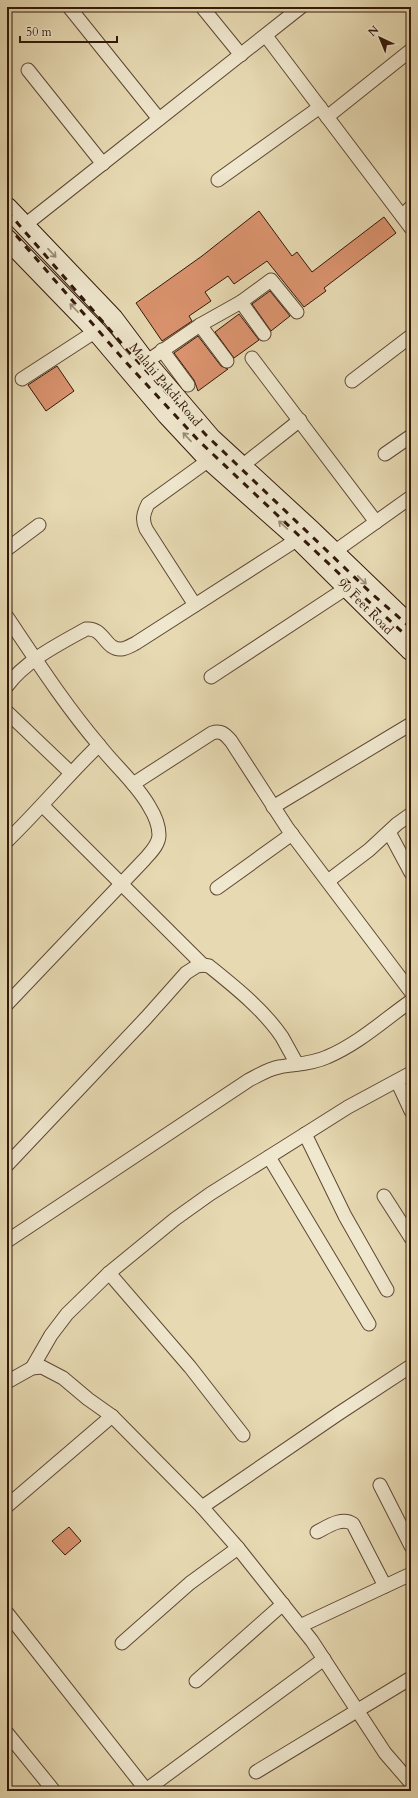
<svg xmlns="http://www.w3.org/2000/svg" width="418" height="1798" viewBox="0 0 418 1798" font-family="Cardo,serif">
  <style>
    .building { fill: #da936e; stroke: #32180a }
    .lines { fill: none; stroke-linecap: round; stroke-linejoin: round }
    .street-casing { stroke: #5f4834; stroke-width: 15 }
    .secondary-casing { stroke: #32180a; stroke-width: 21 }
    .street { stroke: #efe7ce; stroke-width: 13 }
    .secondary { stroke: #efe7ce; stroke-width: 19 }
    .rail { stroke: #32180a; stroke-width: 3; stroke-dasharray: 7 7; stroke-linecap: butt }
    .oneway { stroke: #9a8a76 }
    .labels { text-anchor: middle; stroke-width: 3; stroke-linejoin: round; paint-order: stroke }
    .street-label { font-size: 13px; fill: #32180a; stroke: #efe7ce }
  </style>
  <rect width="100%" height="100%" fill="#e7dab3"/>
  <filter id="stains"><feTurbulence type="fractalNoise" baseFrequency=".005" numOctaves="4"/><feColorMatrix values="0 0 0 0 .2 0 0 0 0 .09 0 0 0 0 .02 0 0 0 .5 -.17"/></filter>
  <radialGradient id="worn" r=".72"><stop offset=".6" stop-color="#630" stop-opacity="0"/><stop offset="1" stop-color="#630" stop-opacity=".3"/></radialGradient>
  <!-- building -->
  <g class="building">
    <polygon points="259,211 292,256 297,252 312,272 384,217 396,233 324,288 326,291 304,307 267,261 234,284 228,276 205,292 211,301 189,316 192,321 162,341 136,303 202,256"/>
    <polygon points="270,291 290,316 271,331 252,304"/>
    <polygon points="239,314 259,340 234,358 215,332"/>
    <polygon points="198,336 221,366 228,369 198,391 194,380 174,353"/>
    <polygon points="57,366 74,391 46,411 28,385"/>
    <polygon points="69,1527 81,1541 65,1555 52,1541"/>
  </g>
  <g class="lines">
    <defs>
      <g id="street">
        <polyline points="69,7 159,119"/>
        <polyline points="202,7 241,55"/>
        <polyline points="266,36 411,228"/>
        <polyline points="28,70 103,164"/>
        <polyline points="327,117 411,50"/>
        <polyline points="218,180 320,107"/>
        <polyline points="402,216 411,207"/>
        <polyline points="25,225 301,7"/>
        <polyline points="241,302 264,334"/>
        <polyline points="200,325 227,361"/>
        <polyline points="162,350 188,385"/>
        <polyline points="252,358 376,522"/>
        <polyline points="146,362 200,325 241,302 271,280 297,312"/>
        <polyline points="22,379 96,331"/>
        <polyline points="352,381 411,336"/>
        <polyline points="385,454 411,436"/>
        <polyline points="242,466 300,420"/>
        <polyline points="7,549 39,525"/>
        <polyline points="334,552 411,497"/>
        <path d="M195 605 146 529C142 520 143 514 148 504L209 460"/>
        <path d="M7 617C36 660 65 705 99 745 115 766 136 783 149 806 154 814 159 826 159 835 159 845 150 853 144 860L7 1004"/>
        <polyline points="211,677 348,587"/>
        <path d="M7 686C25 661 59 644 86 629 104 627 105 650 121 649 126 649 132 645 136 643L298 539"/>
        <polyline points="7,712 71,773"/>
        <path d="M133 784 212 733C221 730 225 734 231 741L288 829 411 992"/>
        <polyline points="43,806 203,965"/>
        <polyline points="273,807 411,724"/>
        <polyline points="389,832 411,873"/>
        <path d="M7 841C39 810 67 776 99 745"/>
        <polyline points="328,881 369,850 397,824 411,814"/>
        <polyline points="217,888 292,834"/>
        <polyline points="397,1081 411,1111"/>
        <polyline points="305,1134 345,1216 387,1290"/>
        <polyline points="269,1157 369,1324"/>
        <path d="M7 1165 146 1018 186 973 197 966 203 965 209 966C235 987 263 1009 282 1037 287 1046 292 1055 297 1064"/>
        <polyline points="384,1196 411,1238"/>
        <path d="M7 1241 249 1080C259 1075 268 1069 279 1067 296 1064 312 1064 327 1057 358 1044 384 1020 411 1001"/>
        <polyline points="109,1273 190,1367 243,1435"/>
        <polyline points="32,1368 51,1335 67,1314 109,1273 175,1219 210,1194 348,1107 411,1073"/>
        <polyline points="7,1382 32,1368 42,1367 63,1378 88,1399 112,1416 202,1507 238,1548 312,1641 385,1753 411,1783"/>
        <polyline points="380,1485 411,1546"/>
        <polyline points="7,1506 112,1416"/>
        <polyline points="202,1507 338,1414 411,1366"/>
        <path d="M317 1532C327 1527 342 1516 353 1524L385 1586"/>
        <polyline points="7,1613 147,1791"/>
        <polyline points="300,1626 411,1574"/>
        <polyline points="122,1643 190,1583 238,1548"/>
        <polyline points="196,1681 283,1604"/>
        <polyline points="7,1733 54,1791"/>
        <polyline points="256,1772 411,1678"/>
        <polyline points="146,1790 324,1659"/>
      </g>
      <g id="secondary">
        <polyline points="7,207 113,318 146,362 211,438 310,529 411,626"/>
        <polyline points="7,239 96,331 167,415 209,460 298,539 411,651"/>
      </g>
    </defs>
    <!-- street casing -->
    <use href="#street" class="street-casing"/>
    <!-- secondary casing -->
    <use href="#secondary" class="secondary-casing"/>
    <!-- street -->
    <use href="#street" class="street"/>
    <!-- secondary -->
    <use href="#secondary" class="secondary"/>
    <!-- rail -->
    <g class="rail">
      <polyline points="7,211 129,352 206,435 371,593 411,628"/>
      <polyline points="7,225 123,359 199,441 366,599 411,640"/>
    </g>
  </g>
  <!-- one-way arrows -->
  <defs><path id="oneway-shaft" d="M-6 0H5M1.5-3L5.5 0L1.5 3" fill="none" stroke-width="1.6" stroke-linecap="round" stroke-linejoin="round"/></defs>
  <g class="oneway">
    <use href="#oneway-shaft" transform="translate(52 253) rotate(47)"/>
    <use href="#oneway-shaft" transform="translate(74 308) rotate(-134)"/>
    <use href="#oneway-shaft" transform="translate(187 437) rotate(-133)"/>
    <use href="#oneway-shaft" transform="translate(283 525) rotate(-138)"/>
    <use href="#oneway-shaft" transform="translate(362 580) rotate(44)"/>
  </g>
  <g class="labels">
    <!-- street labels -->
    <g class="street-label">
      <text transform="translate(166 384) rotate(50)" y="5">Malahi Pakdi Road</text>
      <text transform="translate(366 606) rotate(45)" y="5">90 Feet Road</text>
    </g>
  </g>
  <!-- margin -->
  <rect width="418" height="1798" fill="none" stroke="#e7dab3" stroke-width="24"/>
  <rect x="8" y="8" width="402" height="1782" fill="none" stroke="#32180a" stroke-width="2"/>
  <rect x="12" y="12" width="394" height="1774" fill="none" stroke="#32180a"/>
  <!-- north arrow -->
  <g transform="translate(380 38) rotate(316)" stroke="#efe7ce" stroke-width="3" paint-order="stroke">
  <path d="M0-3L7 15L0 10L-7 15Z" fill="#32180a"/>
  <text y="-6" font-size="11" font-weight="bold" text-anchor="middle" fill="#32180a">N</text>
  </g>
  <!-- scale -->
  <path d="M20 36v6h97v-6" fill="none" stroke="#32180a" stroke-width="2"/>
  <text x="26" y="36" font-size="12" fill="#32180a" stroke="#efe7ce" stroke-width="3" paint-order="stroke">50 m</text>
  <rect width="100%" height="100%" filter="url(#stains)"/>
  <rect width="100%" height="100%" fill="url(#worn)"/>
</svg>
